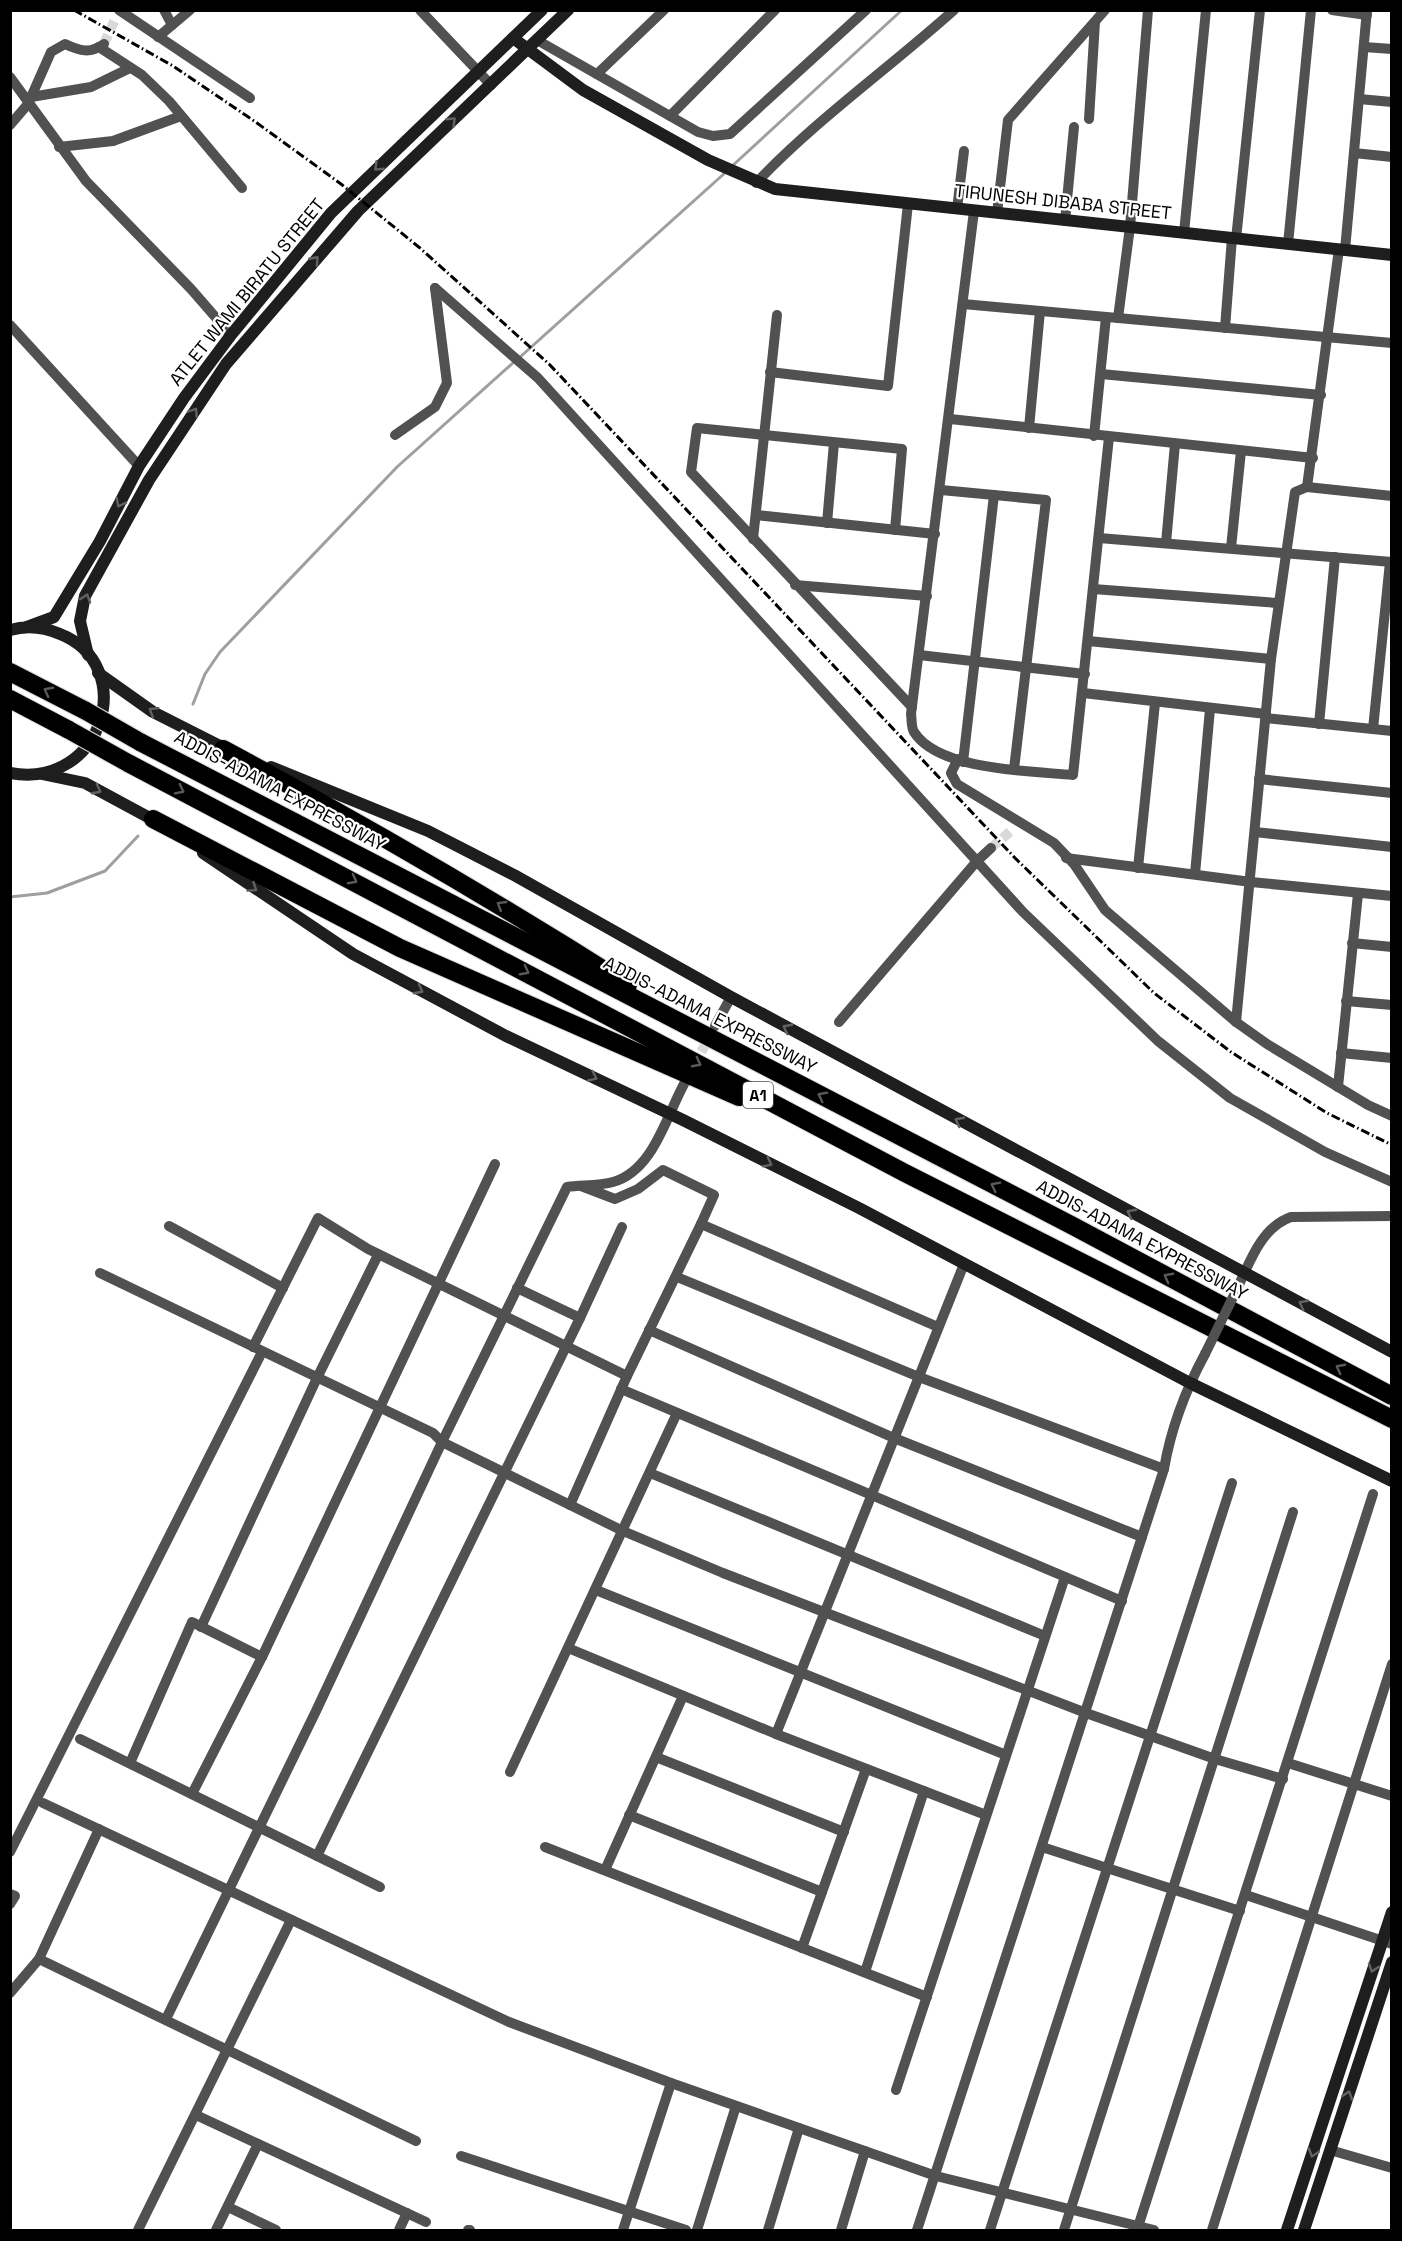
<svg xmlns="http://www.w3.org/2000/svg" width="1402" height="2241" viewBox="0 0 1402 2241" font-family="'Space Grotesk',sans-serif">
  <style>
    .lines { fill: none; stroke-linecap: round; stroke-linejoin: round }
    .stream { stroke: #9f9f9f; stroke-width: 3 }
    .street-tunnel { stroke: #d9d9d9; stroke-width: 10; stroke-dasharray: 10 5; stroke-linecap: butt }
    .highway-casing { stroke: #dbdbdb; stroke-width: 20 }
    .street { stroke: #515151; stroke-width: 10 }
    .secondary { stroke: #1e1e1e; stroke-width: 12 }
    .highway { stroke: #000; stroke-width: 18 }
    .rail { stroke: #000; stroke-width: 3; stroke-dasharray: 9 3 1.5 3; stroke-linecap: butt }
    .highway-bridge-casing { stroke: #dbdbdb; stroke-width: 20; stroke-linecap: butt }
    .street-bridge { stroke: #515151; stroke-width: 10 }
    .highway-bridge { stroke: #000; stroke-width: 18 }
    .oneway { stroke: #626262 }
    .oneway2 { stroke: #595959 }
    .labels { text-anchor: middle; stroke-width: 4.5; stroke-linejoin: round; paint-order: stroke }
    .shield { fill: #fff; stroke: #4c4c4c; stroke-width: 1.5 }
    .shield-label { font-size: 16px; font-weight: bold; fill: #000 }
    .street-label { font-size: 18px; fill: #000; stroke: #fff }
  </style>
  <rect width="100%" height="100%" fill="#fff"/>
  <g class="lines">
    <!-- stream -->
    <g class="stream">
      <polyline points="731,167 902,10"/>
      <polyline points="519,358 726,172"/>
      <polyline points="193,704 205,674 220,652 397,467 514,362"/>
      <polyline points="10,897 47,893 105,871 138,836"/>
    </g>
    <!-- street-tunnel -->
    <g class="street-tunnel">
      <polyline points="104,44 116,17"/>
      <polyline points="991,848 1011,831"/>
      <polyline points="694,1065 711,1034"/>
    </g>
    <defs>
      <g id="highway">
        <polyline points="10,672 86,711"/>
        <polyline points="10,699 69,730"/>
        <polyline points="140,742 1073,1226 1392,1396"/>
        <path d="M223 749C361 823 496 901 628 985"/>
        <polyline points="128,763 905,1173 1392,1419"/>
        <polyline points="153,819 400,948 739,1097"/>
      </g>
    </defs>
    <!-- highway casing -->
    <use href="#highway" class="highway-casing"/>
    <!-- street -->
    <g class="street">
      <polyline points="119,10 250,98"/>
      <polyline points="164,10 172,25"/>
      <polyline points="420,10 491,85"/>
      <polyline points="1332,10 1367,15"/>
      <polyline points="158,37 190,10"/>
      <polyline points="537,40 698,132 713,136 730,134 866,10"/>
      <polyline points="99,47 142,75 169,101 242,188"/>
      <polyline points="1364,47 1392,49"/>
      <polyline points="597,74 664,10"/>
      <polyline points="10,77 86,181 191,289 231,335"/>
      <polyline points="31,97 91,87 130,68"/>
      <polyline points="1359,99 1392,102"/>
      <polyline points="670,116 775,10"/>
      <polyline points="1089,119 1095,22"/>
      <path d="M10 125 28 104 51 52 65 44C80 51 90 54 104 44"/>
      <polyline points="59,147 113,141 181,116"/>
      <polyline points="1354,153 1392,157"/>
      <path d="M756 183C817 119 888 69 954 10"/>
      <polyline points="957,209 964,151"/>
      <path d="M974 211 911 714C912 720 911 727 914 732 939 771 1031 771 1073 775L1109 437"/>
      <polyline points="997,213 1008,120 1105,10"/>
      <polyline points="1065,221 1074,127"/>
      <polyline points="1184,233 1206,10"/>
      <polyline points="1236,239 1260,10"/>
      <polyline points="1288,244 1311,10"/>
      <polyline points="1345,250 1367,10"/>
      <polyline points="435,288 538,378 1023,912 1158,1041 1230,1098 1325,1152 1392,1182"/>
      <polyline points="963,304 1392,343"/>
      <polyline points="1118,318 1130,227 1148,10"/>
      <polyline points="10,325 139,466"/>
      <polyline points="1225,328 1232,238"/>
      <polyline points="770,372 888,386 908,204"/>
      <polyline points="1101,374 1321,395"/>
      <polyline points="950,419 1313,458"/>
      <polyline points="1029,428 1040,311"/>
      <polyline points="395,435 435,407 447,383 435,288"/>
      <polyline points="1094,436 1106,317"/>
      <polyline points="1307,487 1339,249"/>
      <polyline points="941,490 1046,500 1014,769"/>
      <polyline points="756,515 935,534"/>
      <polyline points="827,523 834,443"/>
      <polyline points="895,530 902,449 697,428 691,472 912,707"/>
      <polyline points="1099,538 1392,562"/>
      <polyline points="753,539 777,315"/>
      <polyline points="1166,543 1175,444"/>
      <polyline points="1231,548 1241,451"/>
      <polyline points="795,585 927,596"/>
      <polyline points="1093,589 1278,603"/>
      <polyline points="1088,641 1271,659"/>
      <polyline points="919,655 1085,674"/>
      <polyline points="1083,693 1266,714"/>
      <polyline points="1266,718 1392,731"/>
      <polyline points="1319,724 1335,557"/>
      <polyline points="1373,729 1390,562"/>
      <polyline points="958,759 951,773 957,784 1054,843 1074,864 1105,910 1236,1022 1267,1044 1368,1105 1392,1116"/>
      <polyline points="963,762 994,495"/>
      <polyline points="1259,779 1392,793"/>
      <polyline points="1255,832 1392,847"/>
      <polyline points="1066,858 1251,882 1392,896"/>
      <polyline points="1138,868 1155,703"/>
      <polyline points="1195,874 1210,709"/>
      <polyline points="1352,943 1392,947"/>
      <polyline points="1346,1001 1392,1005"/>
      <polyline points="839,1022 977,861 991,848"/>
      <polyline points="1236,1022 1271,659 1295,492 1307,487 1392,496"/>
      <polyline points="715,1026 731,997"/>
      <polyline points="1341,1053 1392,1058"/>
      <polyline points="1338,1087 1358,894"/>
      <polyline points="581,1186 615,1199 638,1189 663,1170 714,1195 701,1224 938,1327"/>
      <polyline points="169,1226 283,1288"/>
      <polyline points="100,1273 433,1433 442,1442 623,1531 723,1573 1086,1713 1215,1759 1283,1779"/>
      <polyline points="677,1277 919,1377 1164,1469"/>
      <path d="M1238 1287C1250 1261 1262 1227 1291 1217L1392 1216"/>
      <polyline points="517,1288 580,1318 622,1227"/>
      <polyline points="649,1330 894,1438 1142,1537"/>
      <polyline points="253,1347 318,1218 368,1249 627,1376"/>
      <polyline points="621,1389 1122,1601"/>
      <polyline points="650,1473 1045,1636"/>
      <polyline points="570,1505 627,1376 701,1224"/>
      <polyline points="596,1590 1006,1755"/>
      <polyline points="201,1627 317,1378 378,1255"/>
      <polyline points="568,1648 776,1734 986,1815"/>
      <polyline points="776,1734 964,1264"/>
      <polyline points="80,1739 380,1887"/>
      <polyline points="656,1757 844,1832"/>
      <polyline points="130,1763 192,1622 262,1657"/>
      <polyline points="1288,1763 1392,1796"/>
      <polyline points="510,1772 677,1413"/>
      <polyline points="192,1794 262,1657 495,1164"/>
      <polyline points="43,1803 509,2022 671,2083 936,2176 1154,2230"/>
      <polyline points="629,1815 822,1892"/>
      <polyline points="545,1847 927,1997"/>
      <polyline points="1042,1847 1240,1911"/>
      <polyline points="10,1852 262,1352"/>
      <polyline points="317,1856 580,1318"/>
      <polyline points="605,1870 683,1696"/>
      <polyline points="10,1894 15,1896 10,1904"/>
      <polyline points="1246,1895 1392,1944"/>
      <polyline points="802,1948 866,1769"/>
      <polyline points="39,1959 416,2141"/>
      <polyline points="865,1972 924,1791"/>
      <polyline points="10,1993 39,1959 99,1829"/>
      <path d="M166 2019 316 1711 442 1442 567 1187C582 1185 599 1186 613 1182 653 1171 666 1117 684 1084"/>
      <polyline points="896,2090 1065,1577"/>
      <polyline points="196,2115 426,2222"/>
      <polyline points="1330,2150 1392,2168"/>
      <polyline points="461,2156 686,2230"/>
      <polyline points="228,2207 276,2230"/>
      <polyline points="138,2230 291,1920"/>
      <polyline points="216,2230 258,2144"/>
      <polyline points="399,2230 407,2213"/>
      <polyline points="468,2230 470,2230"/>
      <polyline points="623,2230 671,2083"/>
      <polyline points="697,2230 736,2106"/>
      <polyline points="768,2230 799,2128"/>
      <polyline points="841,2230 865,2151"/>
      <path d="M917 2230 1164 1469C1171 1428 1185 1391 1205 1354"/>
      <polyline points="990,2230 1232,1483"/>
      <polyline points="1064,2230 1293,1512"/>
      <polyline points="1137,2230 1373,1494"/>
      <polyline points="1212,2230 1392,1664"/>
    </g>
    <!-- secondary -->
    <g class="secondary">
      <polyline points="513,38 583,90 708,160 775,189 1392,255"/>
      <polyline points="27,627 54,617 100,541 139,466 184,398 231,335 331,213 542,10"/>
      <path d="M10 630C27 625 44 627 60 634 139 665 104 790 10 773"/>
      <polyline points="88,655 80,621 85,596 149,480 226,364 358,211 568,10"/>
      <polyline points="98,673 153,712 230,751"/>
      <polyline points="271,767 428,831 514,875 731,997 1392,1352"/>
      <polyline points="42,774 85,783 159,823"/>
      <polyline points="203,853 353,954 506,1036 683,1120 859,1208 1190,1383 1392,1481"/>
      <polyline points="1287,2230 1392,1912"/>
      <polyline points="1304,2230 1392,1962"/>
    </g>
    <!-- highway -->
    <use href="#highway" class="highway"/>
    <!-- rail -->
    <polyline class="rail" points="74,10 173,66 257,123 341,184 420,248 549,364 1016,859 1154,993 1231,1052 1327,1113 1392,1145"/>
    <defs>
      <g id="highway-bridge">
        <polyline points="86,711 140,742"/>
        <polyline points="69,730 128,763"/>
      </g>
    </defs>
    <!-- highway-bridge casing -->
    <use href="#highway-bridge" class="highway-bridge-casing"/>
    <!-- street-bridge -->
    <polyline class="street-bridge" points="1205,1354 1238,1287"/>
    <!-- highway-bridge -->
    <use href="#highway-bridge" class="highway-bridge"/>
  </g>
  <!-- one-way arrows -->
  <defs><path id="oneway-chevron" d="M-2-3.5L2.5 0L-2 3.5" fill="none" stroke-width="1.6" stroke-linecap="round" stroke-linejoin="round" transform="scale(1.5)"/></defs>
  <g class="oneway">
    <use href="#oneway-chevron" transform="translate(452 121) rotate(-44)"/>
    <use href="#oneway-chevron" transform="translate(378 167) rotate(136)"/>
    <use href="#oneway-chevron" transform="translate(315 260) rotate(-48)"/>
    <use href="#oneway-chevron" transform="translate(194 412) rotate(-57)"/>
    <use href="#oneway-chevron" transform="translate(120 503) rotate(117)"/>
    <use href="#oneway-chevron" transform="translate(86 598) rotate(-72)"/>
    <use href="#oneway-chevron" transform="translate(153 711) rotate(-148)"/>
    <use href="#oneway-chevron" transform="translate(97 790) rotate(28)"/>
    <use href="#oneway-chevron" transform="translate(253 888) rotate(34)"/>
    <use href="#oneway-chevron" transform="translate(419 990) rotate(28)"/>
    <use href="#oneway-chevron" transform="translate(787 1028) rotate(-152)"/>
    <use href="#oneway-chevron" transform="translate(593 1077) rotate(25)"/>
    <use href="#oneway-chevron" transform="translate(959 1121) rotate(-152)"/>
    <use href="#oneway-chevron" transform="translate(768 1163) rotate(27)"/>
    <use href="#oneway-chevron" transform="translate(1131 1213) rotate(-152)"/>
    <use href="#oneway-chevron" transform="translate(1303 1304) rotate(-152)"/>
    <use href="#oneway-chevron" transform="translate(1373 1968) rotate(108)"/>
    <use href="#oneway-chevron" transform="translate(1348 2095) rotate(-72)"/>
    <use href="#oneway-chevron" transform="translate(1313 2153) rotate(108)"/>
  </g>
  <g class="oneway2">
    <use href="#oneway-chevron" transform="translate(48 691) rotate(-152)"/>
    <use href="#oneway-chevron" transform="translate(180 790) rotate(27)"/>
    <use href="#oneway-chevron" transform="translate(353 880) rotate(28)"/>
    <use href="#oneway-chevron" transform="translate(501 905) rotate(-149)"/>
    <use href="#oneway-chevron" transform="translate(525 971) rotate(28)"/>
    <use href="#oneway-chevron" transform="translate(697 1063) rotate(28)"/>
    <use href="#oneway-chevron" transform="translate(822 1096) rotate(-153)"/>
    <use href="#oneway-chevron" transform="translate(995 1186) rotate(-153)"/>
    <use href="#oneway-chevron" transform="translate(1168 1277) rotate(-152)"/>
    <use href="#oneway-chevron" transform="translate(1340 1368) rotate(-152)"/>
  </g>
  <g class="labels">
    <!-- shield labels -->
    <rect class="shield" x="743" y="1082" width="30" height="26" rx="4.5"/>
    <g class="shield-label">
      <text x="758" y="1101">A1</text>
    </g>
    <!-- street labels -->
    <g class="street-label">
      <text transform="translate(1063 202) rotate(6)" y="6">TIRUNESH DIBABA STREET</text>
      <text transform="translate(247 292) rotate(-51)" y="6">ATLET WAMI BIRATU STREET</text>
      <text transform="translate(280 791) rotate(28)" y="6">ADDIS-ADAMA EXPRESSWAY</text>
      <text transform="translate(710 1015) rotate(27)" y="6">ADDIS-ADAMA EXPRESSWAY</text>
      <text transform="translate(1142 1240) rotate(28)" y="6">ADDIS-ADAMA EXPRESSWAY</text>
    </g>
  </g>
  <!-- border -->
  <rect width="1402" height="2241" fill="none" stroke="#000000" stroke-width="24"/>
</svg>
